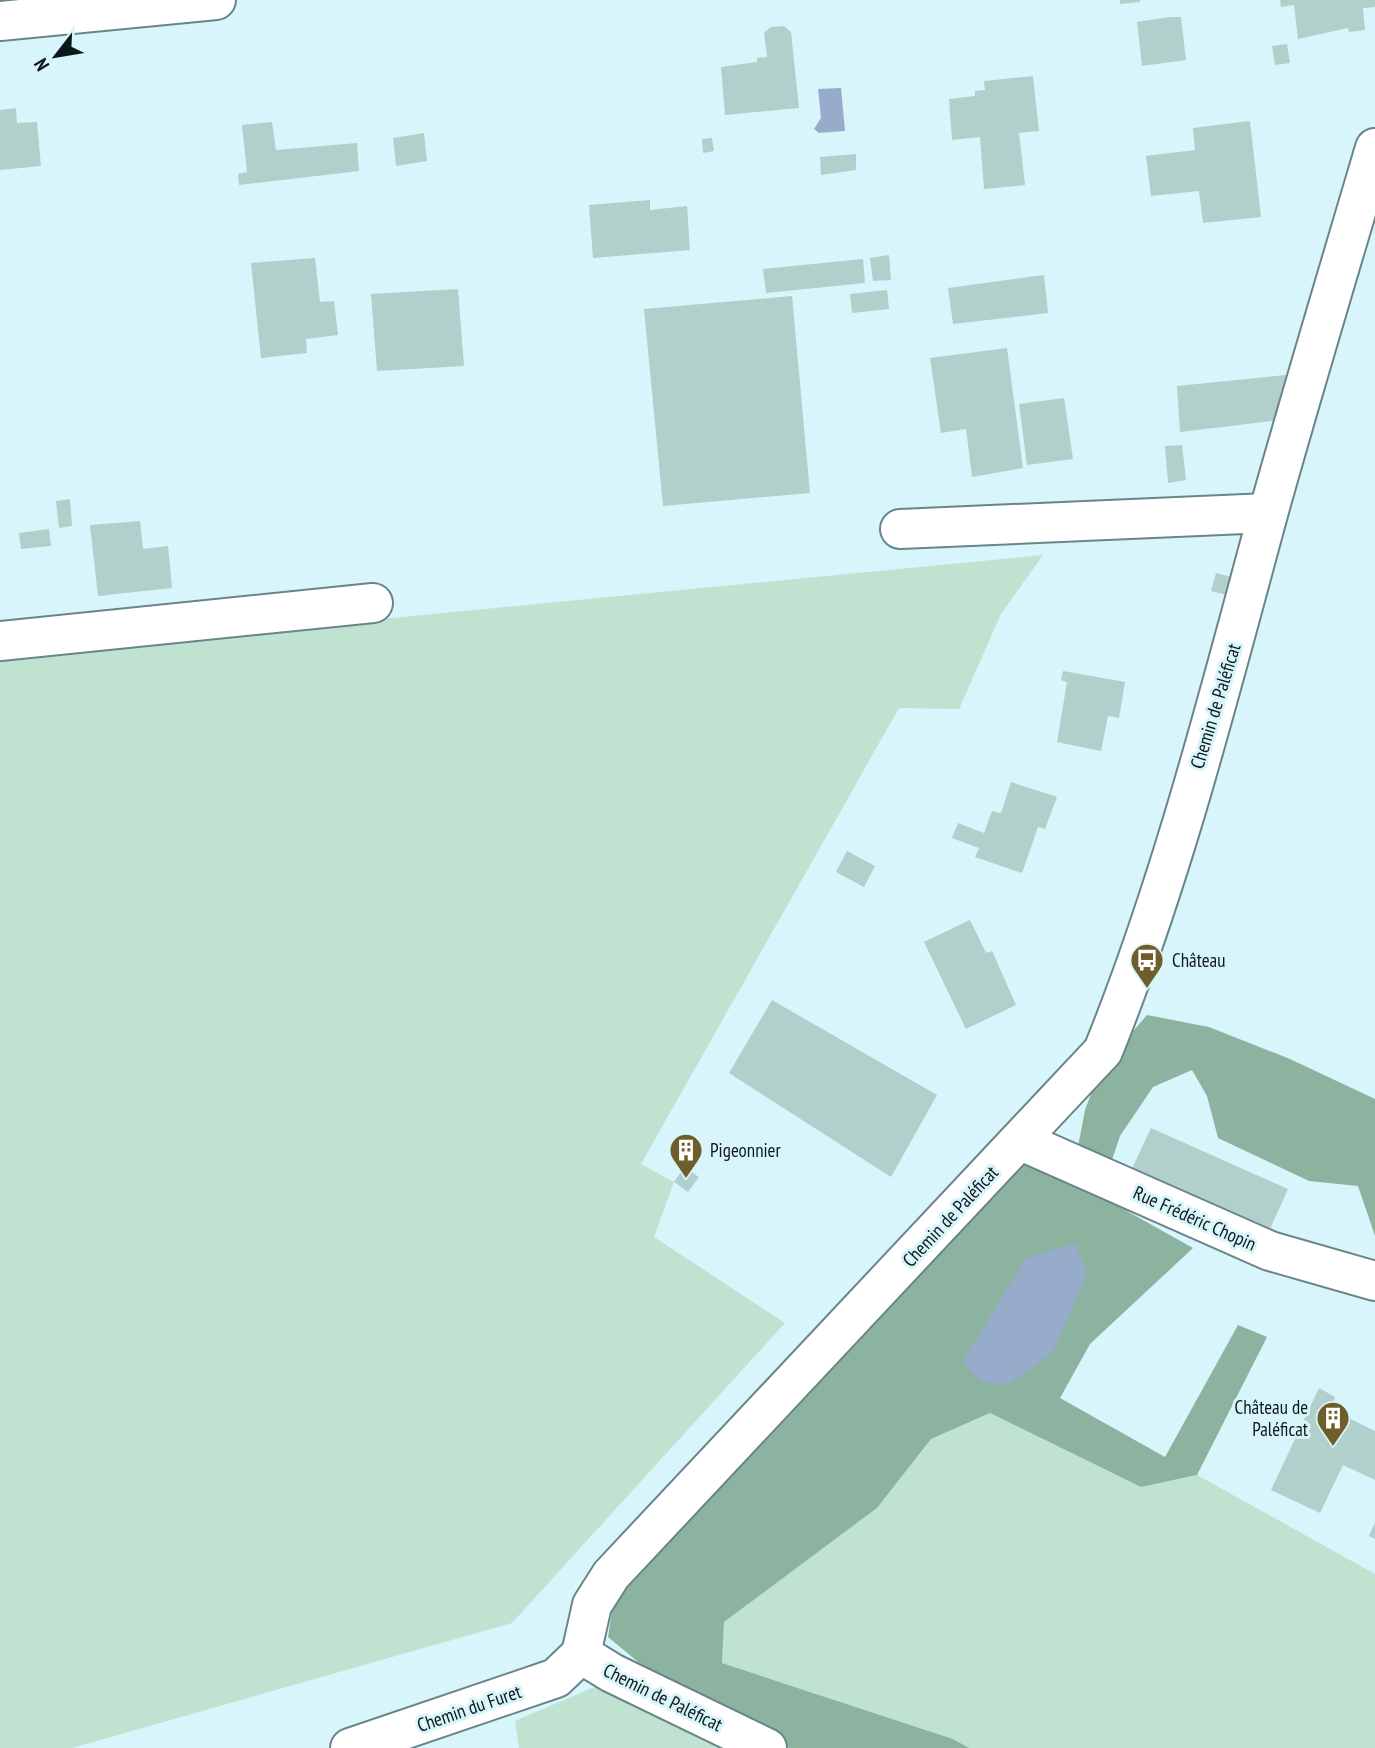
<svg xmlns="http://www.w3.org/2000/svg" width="1375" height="1748" viewBox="0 0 1375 1748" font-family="'PT Sans Narrow',sans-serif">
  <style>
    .green { fill: #c0e2d1 }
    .forest { fill: #8cb39f }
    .water { fill: #97accb }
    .building { fill: #b1cfcb }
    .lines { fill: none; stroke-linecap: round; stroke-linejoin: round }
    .minor-casing { stroke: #6a858a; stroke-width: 42 }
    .minor { stroke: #fff; stroke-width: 38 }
    .labels { text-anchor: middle; stroke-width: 6; stroke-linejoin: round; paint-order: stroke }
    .street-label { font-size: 19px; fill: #0d181a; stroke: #d8f5fb }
    .poi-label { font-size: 19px; fill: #0d181a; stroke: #d8f5fb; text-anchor: start }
  </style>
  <rect width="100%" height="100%" fill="#d8f5fb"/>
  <!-- green -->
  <g class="green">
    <polygon points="1043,555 1001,614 959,709 899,708 641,1164 674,1182 654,1237 785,1323 512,1623 72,1748 0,1748 0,656"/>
    <polygon points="990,1413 1141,1487 1197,1475 1375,1574 1375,1748 969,1748 953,1739 722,1663 724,1622 877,1508 931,1439"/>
    <polygon points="599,1685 733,1748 519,1748 515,1721"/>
  </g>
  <!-- forest -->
  <g class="forest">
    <polygon points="1147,1015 1209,1027 1290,1059 1375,1099 1375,1236 1358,1186 1309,1181 1218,1138 1207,1096 1192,1070 1153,1087 1120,1136 1109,1169 1077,1152 1085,1110 1100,1070"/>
    <polygon points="1025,1154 1193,1248 1090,1344 1060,1398 1165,1457 1238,1325 1267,1337 1197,1475 1141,1487 990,1413 931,1439 877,1508 724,1622 722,1663 953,1739 969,1748 789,1748 661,1681 608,1637 614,1598"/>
  </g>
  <!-- water -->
  <g class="water">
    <polygon points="841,88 845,131 819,133 814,129 821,118 818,89"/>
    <polygon points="1075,1244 1087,1274 1053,1352 1009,1384 981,1382 963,1361 1026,1258"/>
  </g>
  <!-- building -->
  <g class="building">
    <polygon points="1120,0 1140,0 1140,2 1120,4"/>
    <polygon points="1280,0 1375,0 1375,7 1363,8 1365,30 1349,32 1348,28 1298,39 1294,5 1281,7"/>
    <polygon points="1170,17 1181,17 1186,60 1142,66 1137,22"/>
    <polygon points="784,26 791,32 799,108 725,115 721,67 757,62 757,58 767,57 764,33 771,27"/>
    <polygon points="1287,44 1290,63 1275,65 1272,46"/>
    <polygon points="1033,76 1039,131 1019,133 1025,185 984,189 980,137 952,140 949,99 975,96 975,91 985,90 984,81"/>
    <polygon points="16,108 17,123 37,122 41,166 0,170 0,110"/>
    <polygon points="1250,121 1261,217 1203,223 1199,191 1151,196 1146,156 1195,150 1193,128"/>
    <polygon points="272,122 276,150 357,143 359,171 239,185 238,174 247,172 242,125"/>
    <polygon points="424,133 427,161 396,166 393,138"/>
    <polygon points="712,138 714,151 703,153 702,139"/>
    <polygon points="856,154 856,170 821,175 820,157"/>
    <polygon points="650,200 650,210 687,206 690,250 593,258 589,205"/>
    <polygon points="889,255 891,280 873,281 870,258"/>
    <polygon points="315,258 320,302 334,301 338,335 306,339 307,353 261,358 251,263"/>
    <polygon points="863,259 865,283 766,293 763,269"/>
    <polygon points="1044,275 1048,313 953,324 948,288"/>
    <polygon points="458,289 464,366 377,371 371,294"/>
    <polygon points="887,290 889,309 852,313 850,294"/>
    <polygon points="792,296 810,493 663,506 644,309"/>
    <polygon points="1007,348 1023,468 972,477 966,429 941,433 930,358"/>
    <polygon points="1286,375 1287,396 1280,420 1180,432 1177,386"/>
    <polygon points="1064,398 1073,459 1027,465 1019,404"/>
    <polygon points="1182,445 1186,480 1168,483 1165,446"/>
    <polygon points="70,499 72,526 59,528 56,501"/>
    <polygon points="140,521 143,549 168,546 172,588 98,596 90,525"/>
    <polygon points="49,529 51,546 21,549 19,533"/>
    <polygon points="1216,573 1235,578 1230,596 1211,591"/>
    <polygon points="1063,671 1125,682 1119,718 1108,716 1101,751 1057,742 1067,682 1061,680"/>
    <polygon points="1011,782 1057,797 1045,829 1038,827 1022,873 975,857 979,848 952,838 958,823 984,833 992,811 1001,813"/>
    <polygon points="847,851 875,866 864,887 836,872"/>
    <polygon points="970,920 986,953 992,951 1016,1005 966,1029 924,942"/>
    <polygon points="772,1000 937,1095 891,1177 729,1073"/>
    <polygon points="1151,1128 1288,1189 1266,1238 1128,1177"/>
    <polygon points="684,1167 699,1177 688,1192 674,1182"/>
    <polygon points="1319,1388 1335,1397 1330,1409 1375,1431 1375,1480 1343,1465 1320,1513 1271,1490"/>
    <polygon points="1375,1522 1375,1539 1369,1536"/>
  </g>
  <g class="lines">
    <defs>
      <g id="minor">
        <polyline points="0,21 216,0"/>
        <polyline points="900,529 1268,513"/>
        <polyline points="0,641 373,603"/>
        <polyline points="1021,1141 1270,1251 1375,1281"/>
        <path d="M581 1654 592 1605 611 1575 1103 1051C1173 878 1219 694 1268 514 1302 392 1339 270 1375 148"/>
        <polyline points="581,1654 612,1673 767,1748"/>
        <polyline points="350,1748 556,1678 581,1654"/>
      </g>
    </defs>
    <!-- minor casing -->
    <use href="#minor" class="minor-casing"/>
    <!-- minor -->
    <use href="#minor" class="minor"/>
  </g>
  <!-- icons -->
  <defs>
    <symbol id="bus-pin" viewBox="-11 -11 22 30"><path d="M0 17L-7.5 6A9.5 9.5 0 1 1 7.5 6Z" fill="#6e5e2b" stroke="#d8f5fb"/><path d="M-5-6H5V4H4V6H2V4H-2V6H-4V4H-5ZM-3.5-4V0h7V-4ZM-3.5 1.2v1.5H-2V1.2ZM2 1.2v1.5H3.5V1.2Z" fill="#fff"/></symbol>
    <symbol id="building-pin" viewBox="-11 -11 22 30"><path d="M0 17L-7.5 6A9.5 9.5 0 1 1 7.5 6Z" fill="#6e5e2b" stroke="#d8f5fb"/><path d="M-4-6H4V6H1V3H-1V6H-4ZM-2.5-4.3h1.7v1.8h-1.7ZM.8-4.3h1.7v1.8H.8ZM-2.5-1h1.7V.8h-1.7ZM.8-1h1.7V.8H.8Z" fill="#fff"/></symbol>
  </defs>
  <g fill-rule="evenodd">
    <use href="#bus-pin" x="1128" y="941" width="38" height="52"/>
    <use href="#building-pin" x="667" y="1131" width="38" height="52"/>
    <use href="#building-pin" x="1314" y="1399" width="38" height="52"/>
  </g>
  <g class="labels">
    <!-- street labels -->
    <g class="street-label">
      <text transform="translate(1215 706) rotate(-73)" y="7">Chemin de Paléficat</text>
      <text transform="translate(950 1216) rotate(-47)" y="7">Chemin de Paléficat</text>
      <text transform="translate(1195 1218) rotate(24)" y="7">Rue Frédéric Chopin</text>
      <text transform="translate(663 1697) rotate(26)" y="7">Chemin de Paléficat</text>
      <text transform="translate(469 1708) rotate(-19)" y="7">Chemin du Furet</text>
    </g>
    <!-- poi labels -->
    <g class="poi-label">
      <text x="1172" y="967">Château</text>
      <text x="710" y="1157">Pigeonnier</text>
      <text x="1308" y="1414" text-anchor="end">Château de<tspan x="1308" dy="22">Paléficat</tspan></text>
    </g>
  </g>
  <!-- north arrow -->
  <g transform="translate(56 56) rotate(239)" stroke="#d8f5fb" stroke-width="5" paint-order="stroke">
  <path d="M0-5L12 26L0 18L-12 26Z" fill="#0d181a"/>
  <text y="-10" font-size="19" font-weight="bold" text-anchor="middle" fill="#0d181a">N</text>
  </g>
</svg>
